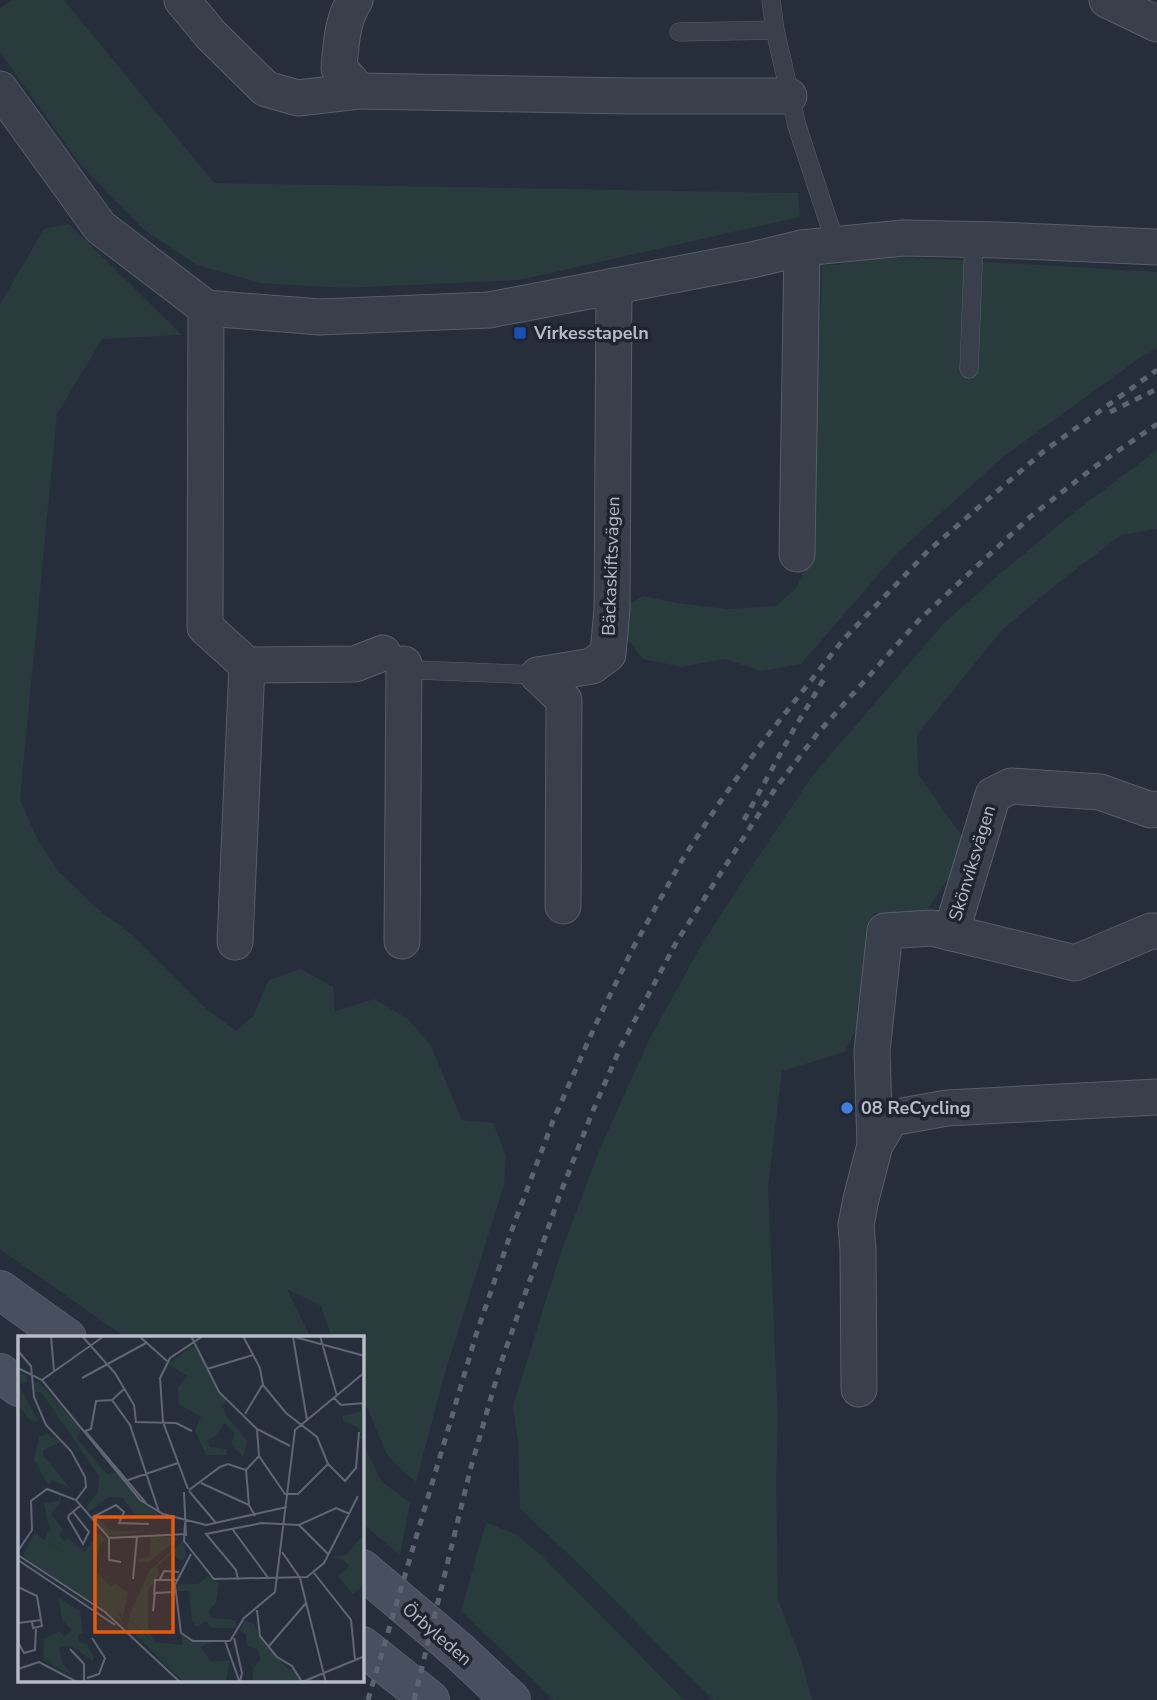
<svg xmlns="http://www.w3.org/2000/svg" width="1157" height="1700" viewBox="0 0 1157 1700" font-family="'Nunito Sans',sans-serif">
  <style>
    .green { fill: #293b3d }
    .lines { fill: none; stroke-linecap: round; stroke-linejoin: round }
    .lane-casing { stroke: #585e69; stroke-width: 19 }
    .street-casing { stroke: #585e69; stroke-width: 37 }
    .secondary-casing { stroke: #585e69; stroke-width: 40 }
    .lane { stroke: #3a404b; stroke-width: 18 }
    .street { stroke: #3a404b; stroke-width: 35 }
    .secondary { stroke: #484f5e; stroke-width: 38 }
    .rail { stroke: #5c6472; stroke-width: 5; stroke-dasharray: 7 7; stroke-linecap: butt }
    .transit-dot { fill: #1a4fb4; stroke: #1f2530; stroke-width: 2.5 }
    .shop-dot { fill: #3f7fe0; stroke: #1f2530; stroke-width: 2.5 }
    .labels { text-anchor: middle; stroke-width: 7; stroke-linejoin: round; paint-order: stroke }
    .poi-label { font-size: 18px; font-weight: bold; fill: #b6bbc7; stroke: #1f2530; text-anchor: start }
    .street-label { font-size: 18px; fill: #b6bbc7; stroke: #1f2530 }
    .inset-road { fill: none; stroke: #606673; stroke-width: 2 }
    .view { fill: #e8590c; fill-opacity: 0.15; stroke: #e8590c; stroke-width: 3.5 }
    .inset-edge { fill: none; stroke: #b6bbc7; stroke-width: 3.5 }
  </style>
  <rect width="100%" height="100%" fill="#262e3b"/>
  <!-- green -->
  <g class="green">
    <polygon points="12,0 64,0 214,183 798,193 800,217 519,280 343,288 260,283 197,265 144,230 80,164 0,52 0,8"/>
    <polygon points="69,224 182,335 102,339 57,414 20,799 36,836 57,870 100,911 131,934 204,1007 236,1031 253,1016 269,980 301,969 333,987 335,1011 374,999 408,1019 431,1046 462,1120 493,1123 506,1156 504,1185 444,1376 416,1482 402,1471 386,1453 368,1409 362,1400 362,1338 332,1338 321,1306 287,1289 311,1338 126,1338 0,1249 0,304 44,229"/>
    <polygon points="867,256 941,259 1157,272 1157,348 1141,357 1003,457 898,552 801,664 762,671 724,659 682,667 643,659 625,636 622,608 643,596 677,603 727,609 776,606 797,587 816,539 817,361 821,307 822,265 838,265"/>
    <polygon points="1157,450 1157,529 1121,535 1058,583 1001,631 917,735 918,774 964,839 950,876 924,915 874,913 868,1002 845,1052 782,1071 768,1186 778,1421 776,1479 778,1600 801,1659 812,1700 714,1700 684,1671 579,1564 520,1509 518,1441 513,1406 560,1255 599,1151 648,1042 698,951 746,875 812,776 944,623 1002,572 1076,511"/>
    <polygon points="362,1441 381,1481 410,1503 400,1555 362,1523"/>
    <polygon points="486,1522 517,1535 542,1556 684,1700 554,1700 461,1611"/>
  </g>
  <g class="lines">
    <defs>
      <g id="lane">
        <polyline points="771,0 775,30 797,126 836,245"/>
        <polyline points="679,32 775,30"/>
        <polyline points="969,369 974,240"/>
        <polyline points="400,662 416,670 538,675"/>
      </g>
      <g id="street">
        <polyline points="182,0 211,35 266,89 298,98 359,91"/>
        <path d="M355 0C342 20 341 44 339 68L359 91 628 96H789"/>
        <polyline points="1107,0 1157,24"/>
        <polyline points="0,89 100,227 206,308 320,317 489,310 752,260 802,248 903,238 998,240 1157,247"/>
        <polyline points="206,308 205,627 247,665 355,664 383,653"/>
        <polyline points="797,554 802,248"/>
        <polyline points="538,675 592,666 608,654 612,609 614,286"/>
        <polyline points="538,675 564,700 563,906"/>
        <polyline points="951,933 993,795 1011,786 1100,792 1151,810 1157,809"/>
        <polyline points="402,941 404,664"/>
        <polyline points="235,942 247,665"/>
        <polyline points="875,1145 872,1051 885,931 932,928 1075,963 1151,931 1157,931"/>
        <polyline points="859,1389 858,1250 856,1225 861,1199 875,1145 891,1118 947,1108 1157,1097"/>
      </g>
      <g id="secondary">
        <polyline points="0,1290 67,1338"/>
        <polyline points="0,1373 19,1387"/>
        <polyline points="362,1569 460,1652 511,1700"/>
        <polyline points="362,1646 430,1700"/>
      </g>
    </defs>
    <!-- lane casing -->
    <use href="#lane" class="lane-casing"/>
    <!-- street casing -->
    <use href="#street" class="street-casing"/>
    <!-- secondary casing -->
    <use href="#secondary" class="secondary-casing"/>
    <!-- lane -->
    <use href="#lane" class="lane"/>
    <!-- street -->
    <use href="#street" class="street"/>
    <!-- secondary -->
    <use href="#secondary" class="secondary"/>
    <!-- rail -->
    <g class="rail">
      <polyline points="1110,412 1157,389"/>
      <polyline points="744,820 794,729 827,674"/>
      <polyline points="368,1700 476,1335 514,1224 553,1121 594,1028 633,948 682,860 720,802 764,740 843,640 929,550 1044,451 1157,370"/>
      <polyline points="414,1700 471,1467 501,1363 559,1197 592,1113 621,1046 677,941 775,789 817,734 920,619 1030,517 1093,468 1157,424"/>
    </g>
  </g>
  <!-- markers -->
  <rect class="transit-dot" x="513" y="326" width="14" height="14" rx="3.5"/>
  <circle class="shop-dot" cx="847" cy="1108" r="7"/>
  <g class="labels">
    <!-- poi labels -->
    <g class="poi-label">
      <text x="534" y="339">Virkesstapeln</text>
      <text x="861" y="1114">08 ReCycling</text>
    </g>
    <!-- street labels -->
    <g class="street-label">
      <text transform="translate(611 566) rotate(-88)" y="6">Bäckaskiftsvägen</text>
      <text transform="translate(972 863) rotate(-73)" y="6">Skönviksvägen</text>
      <text transform="translate(437 1634) rotate(41)" y="6">Örbyleden</text>
    </g>
  </g>
  <!-- overview -->
  <g transform="translate(18 1336)">
    <rect width="346" height="346" fill="#262e3b"/>
    <path d="M177 9 198 54 209 64 205 70 208 79 229 105 225 121 213 107 217 97 206 87 198 100 189 104 192 111 208 113 209 119H188L177 95 183 81 161 68 160 51 169 40 150 28ZM0 38H8L10 45 1 49 20 85 14 86 0 70ZM20 45 63 93 59 102 89 138 98 137 122 166 143 179 116 178 105 162 91 161 70 176 67 172 80 156 81 140 23 56H17L16 46ZM343 68H346V104L341 102 344 98 339 91 325 85V80L343 75ZM29 98 43 106 25 114V119L52 152 34 144 31 150 16 124 21 101ZM43 159 42 168 33 178 45 194 41 199 46 205 50 202 67 216 80 197 89 204 81 209 78 235 93 251 97 247 110 257 105 282 100 275 104 287 5 220 16 197 69 233 27 204 31 192 26 167 40 165ZM80 180 92 194 131 196 90 199 76 184ZM346 198V249L335 258 320 240 331 230 324 223 311 221 328 219ZM133 199 161 202 131 226H121V222L131 221ZM165 205 169 219 164 225 153 218 139 231 142 238 130 254V290L136 306 164 309V299L171 304 193 306 183 311 193 326 212 324 208 346H166L108 290 112 285 149 319 112 284V277L132 234ZM190 240 201 247 198 267 191 275 194 282 217 284 219 292H193L188 285 178 291 174 285 171 255H159L160 248H180ZM41 262 62 275 65 297 60 299 61 306 69 308 75 320V325L53 310 41 311 44 327 55 340 25 324 26 303 42 295 46 301 54 294 44 284ZM226 284 236 288 244 305 270 333 274 332 281 342 277 346H235V333L242 324 240 313 230 311 228 298 222 295Z" fill="#293b3d"/>
    <path class="inset-road" d="M33 0 36 35M64 0 97 37 116 69 118 86M121 0 149 25M173 0 201 56 239 93 272 110M225 0 242 32 245 49 268 77 299 101 310 128 327 145 338 132 341 96M273 0 347 20M302 0 319 60M275 1 289 84M0 15 13 30 16 61 28 89 53 115 67 141 68 151 58 164M0 32 24 44 122 164 145 178 188 189 269 171M189 33 235 19M64 42 128 7M24 44 86 0M106 53 94 64 78 65 73 93 67 95 128 167M316 62 323 69 347 67M94 64 112 89 141 176M227 78 245 48M117 86 158 87 174 95M239 93 241 120 267 158H280L310 128M228 134 231 169M110 144 160 127M183 147 231 169 237 180M170 153 145 86 142 42 152 22 185 0M171 154 202 131 210 128 228 134 241 120M171 155 198 187M166 156 168 200M55 176 71 196 65 208 50 182 51 179 62 170M73 182 98 169 106 176 101 187 131 188M167 187 166 205 196 243 289 241 306 227 340 160M281 189 310 218M215 194 251 243M91 202V224L103 226M0 215 14 194 13 165 29 153 58 164 91 202 168 198M264 216 282 242 308 347M173 218 157 249 163 297 175 305H212L226 282 257 256 277 94 347 36M0 219 87 276 163 347M0 224 97 289M296 237 333 284 337 324M115 243 119 201M220 244 218 234 188 198 244 187 281 189 318 172 332 178M141 245 146 235 161 236M0 251 19 260 23 284M136 259 137 244H159M239 274 242 300 259 321 274 330 284 346M135 275 137 257 157 256M0 287 23 284 24 290 15 292 14 286M216 302 224 337 222 346M207 305 222 347M0 306 6 317 17 314 18 291M251 310 288 267M52 313 66 328V347M0 333 21 326 61 347M69 342 81 338 87 322 74 302M284 346 347 320"/>
    <path class="view" d="M77 181H155V296H77Z"/>
    <rect width="346" height="346" class="inset-edge"/>
  </g>
</svg>
